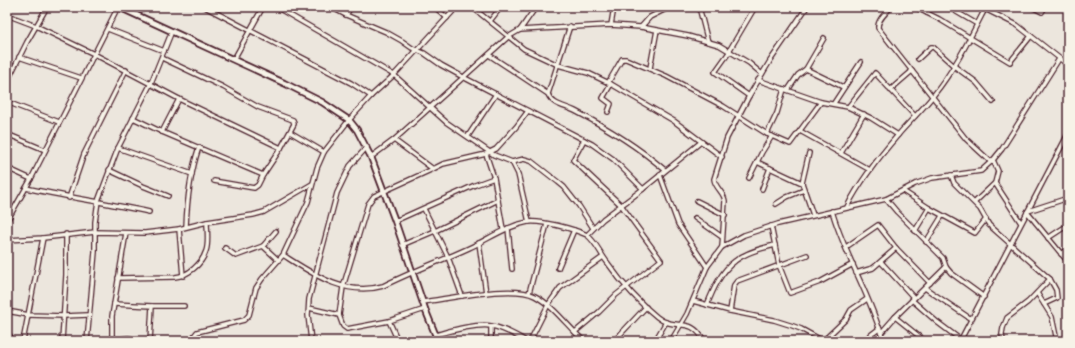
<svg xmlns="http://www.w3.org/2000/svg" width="1075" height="348" viewBox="0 0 1075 348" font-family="Mynerve,sans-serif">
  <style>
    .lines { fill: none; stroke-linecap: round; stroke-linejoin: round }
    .minor-casing { stroke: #4a1f2b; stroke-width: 6 }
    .tertiary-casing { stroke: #4a1f2b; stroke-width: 8 }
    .minor { stroke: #f7f3e8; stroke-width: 3.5 }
    .tertiary { stroke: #f7f3e8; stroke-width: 4.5 }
  </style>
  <rect width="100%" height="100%" fill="#ece6dd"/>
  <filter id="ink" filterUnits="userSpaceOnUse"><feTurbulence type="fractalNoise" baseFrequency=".025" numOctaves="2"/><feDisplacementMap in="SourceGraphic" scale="8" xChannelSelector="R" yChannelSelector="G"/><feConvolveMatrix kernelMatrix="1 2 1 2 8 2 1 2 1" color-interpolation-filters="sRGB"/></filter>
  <g filter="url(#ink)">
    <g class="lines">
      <defs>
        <g id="minor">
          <polyline points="205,7 351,83 371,96"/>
          <polyline points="276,7 394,75 446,122 494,155 512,162 518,174 529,222"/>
          <polyline points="331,7 346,15 386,32 402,41 412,48 424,53 441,65 463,77 592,144 613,159 643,189"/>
          <polyline points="435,7 447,18"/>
          <polyline points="472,7 524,49 558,65 588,73 611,84 674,121 722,157"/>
          <polyline points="699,7 708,42"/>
          <path d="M891 7C886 13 877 20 878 28L966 139 991 162"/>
          <polyline points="915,7 939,19 1010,62 1031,36"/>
          <polyline points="948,7 977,24"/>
          <polyline points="1032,7 1042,12 1045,7"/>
          <polyline points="985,9 1017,25 1068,65"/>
          <polyline points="927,13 930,7"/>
          <polyline points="7,15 36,26 94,54 179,99 281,148"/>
          <polyline points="346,15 351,7"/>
          <polyline points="490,21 501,7"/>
          <polyline points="611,25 614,7"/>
          <polyline points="641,27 650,17 670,7"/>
          <polyline points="108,29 164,51"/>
          <polyline points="520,30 536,7"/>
          <polyline points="729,51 755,7"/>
          <polyline points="730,51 715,72 749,96"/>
          <path d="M489 55 548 94C552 105 565 106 575 111 608 128 638 147 665 170"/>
          <polyline points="19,57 81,78"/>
          <polyline points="234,59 263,7"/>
          <polyline points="918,59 931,47 933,47 954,66 976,82 993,102"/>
          <polyline points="650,68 657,30"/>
          <polyline points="806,69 824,38"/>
          <polyline points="758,80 821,102 848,107 871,118 898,135"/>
          <polyline points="7,82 27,42 47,7"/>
          <polyline points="608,83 622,59 626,59 666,76 723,106 767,134 790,144 821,102"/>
          <polyline points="788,90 798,75 806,69 843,87"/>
          <polyline points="890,90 912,71"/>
          <polyline points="548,94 570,26"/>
          <polyline points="7,102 59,122"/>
          <polyline points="834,103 861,62"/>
          <polyline points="848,107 875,73 915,116"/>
          <polyline points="608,112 611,104 603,98 611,84"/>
          <polyline points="133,118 162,132 263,175 281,148 294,124 293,120 258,107 223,87 162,58"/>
          <polyline points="800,131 870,170"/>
          <polyline points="162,132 179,99"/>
          <polyline points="290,132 324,152"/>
          <polyline points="7,134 45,150"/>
          <polyline points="767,134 777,113 784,89"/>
          <polyline points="468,136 496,94"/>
          <polyline points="394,140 433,169"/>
          <polyline points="118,148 192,174"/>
          <polyline points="809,153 802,183 813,215"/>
          <polyline points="841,153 864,114"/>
          <polyline points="486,154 494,178 503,229"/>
          <polyline points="371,157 394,140 508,37 520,30 611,25 641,27 688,36 719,45 749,63 762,74"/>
          <polyline points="512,162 524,159 531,161 558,182 564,187 579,206 593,228"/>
          <polyline points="757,162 802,183"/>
          <polyline points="7,168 31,179"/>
          <polyline points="109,170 143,186 168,196"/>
          <polyline points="660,175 678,224 707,267"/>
          <polyline points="951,175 954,183 980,209 989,225 1050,279 1056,290 1057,298 1044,304"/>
          <polyline points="749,178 762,152 772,136"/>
          <polyline points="214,181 254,188 258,185 263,175"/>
          <polyline points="995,183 1021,223"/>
          <path d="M26 188C67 197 108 203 149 212"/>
          <polyline points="762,189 770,168"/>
          <polyline points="903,191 929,208 975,233 986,219"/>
          <polyline points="69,198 84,154 126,70"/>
          <polyline points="886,199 897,212 943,258 946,267 951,273 984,297"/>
          <polyline points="697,201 725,215"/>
          <polyline points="975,202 995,183 998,171 993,160"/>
          <polyline points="776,204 787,197 804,190"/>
          <path d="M847 207C860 181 879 157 898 135 909 122 922 110 933 96 955 69 970 38 986 7"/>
          <polyline points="424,209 448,257 462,296"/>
          <path d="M832 211C845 256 871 296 883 341"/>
          <polyline points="1028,211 1068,198"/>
          <polyline points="1027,212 1068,262"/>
          <polyline points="695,218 722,237"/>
          <polyline points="7,221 31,179 118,7"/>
          <polyline points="395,221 475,185 494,178"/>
          <polyline points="771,226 779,265 790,293 820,282 853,264"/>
          <path d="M186 227C187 200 190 174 199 147"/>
          <polyline points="508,228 512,269"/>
          <polyline points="179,229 183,276"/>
          <polyline points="915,231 929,208"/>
          <polyline points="587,235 603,219 643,189 701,142"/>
          <polyline points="1048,238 1068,225"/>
          <polyline points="7,240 43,238 95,232 145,233 179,229 207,222 253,215 264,212 312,184"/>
          <polyline points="926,242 942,216"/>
          <polyline points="479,243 486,293"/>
          <polyline points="402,245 435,231 498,200"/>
          <polyline points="263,246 276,231"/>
          <path d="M722 247 725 201C724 192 715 188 714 179L727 138 749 96 770 61 807 7"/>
          <polyline points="846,247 878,225 896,248 930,283"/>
          <polyline points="225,248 236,256 263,246 278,260"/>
          <polyline points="1061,254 1068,248"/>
          <path d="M283 255C313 274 345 297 383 286 411 272 441 261 469 248 489 239 506 226 528 222 541 220 574 229 587 235 596 242 600 253 607 262 621 282 638 302 657 317 675 332 691 315 704 341"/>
          <polyline points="881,262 914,298"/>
          <polyline points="558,268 574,230"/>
          <polyline points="856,273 873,268 896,248"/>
          <path d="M118 278 175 277C188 276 202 264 206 251 209 243 207 231 207 222"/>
          <polyline points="925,288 971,319"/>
          <polyline points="529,293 547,224"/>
          <polyline points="1037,293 1052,317 1057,341"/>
          <polyline points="912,300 937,322 961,340"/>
          <polyline points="693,301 730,311 774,320 793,326 801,329 823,341"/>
          <path d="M423 302C448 299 513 284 535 296 554 306 568 327 584 341"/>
          <polyline points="114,304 152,306 150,341"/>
          <path d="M707 305C713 290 721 271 735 261 746 252 762 248 775 245"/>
          <polyline points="152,306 184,306"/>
          <polyline points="309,308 339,315"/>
          <polyline points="425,309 389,321 347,329 343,326 339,315 343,287 368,204 374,196 433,169 443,164 486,154 496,149 516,127 528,111"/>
          <polyline points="7,311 29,315 64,316 88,315"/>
          <polyline points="730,311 734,285 737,281 807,255"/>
          <polyline points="895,317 925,341"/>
          <polyline points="389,321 398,341"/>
          <polyline points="575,332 599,312 616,295 661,260 621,205 573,160 584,140"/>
          <polyline points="881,333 895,317 946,267"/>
          <path d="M435 335C450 331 477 323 491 326 504 328 515 335 526 341"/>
          <polyline points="7,336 10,336"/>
          <polyline points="704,339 716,341"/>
          <polyline points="898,340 899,341"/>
          <polyline points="23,341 43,238"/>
          <polyline points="62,341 66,275 66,234"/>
          <polyline points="65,341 84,341"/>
          <polyline points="87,341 95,252 95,222 98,201 118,148 151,83 172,31"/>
          <polyline points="108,341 128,338 143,341"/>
          <polyline points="112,341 112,316 126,233"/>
          <polyline points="193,341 193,337 197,332 244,320 249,315 256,288 262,279 283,255 298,223 308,202 317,168 324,152 349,120 371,96 394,75 457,7"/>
          <polyline points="311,341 308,315 309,299 337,193 350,166 367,147"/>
          <polyline points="491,341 491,326"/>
          <polyline points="530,341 548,305 560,288 603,257"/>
          <polyline points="614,341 646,307"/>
          <polyline points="655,341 666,322"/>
          <polyline points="671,341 687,314 707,267 722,247 744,235 778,224 886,199 915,184 932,178 981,171 993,160 1002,149 1059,59"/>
          <polyline points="823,341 846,319 851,310 867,299"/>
          <polyline points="863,341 880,328"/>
          <polyline points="960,341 1068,134"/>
          <polyline points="1003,341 1002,334 1003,328 1007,318 1028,302 1050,279"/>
        </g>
        <polyline id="tertiary" points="119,7 284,83 322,102 349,120 357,130 371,157 395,221 425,309 438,341"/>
      </defs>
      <!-- minor casing -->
      <use href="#minor" class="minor-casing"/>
      <!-- tertiary casing -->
      <use href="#tertiary" class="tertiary-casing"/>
      <!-- minor -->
      <use href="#minor" class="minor"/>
      <!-- tertiary -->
      <use href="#tertiary" class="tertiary"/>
    </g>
  </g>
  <!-- margin -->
  <rect width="1075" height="348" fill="none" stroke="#f7f3e8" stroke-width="24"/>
  <rect x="12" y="12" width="1051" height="324" fill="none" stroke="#4a1f2b" stroke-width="1.5" filter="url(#ink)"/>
</svg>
